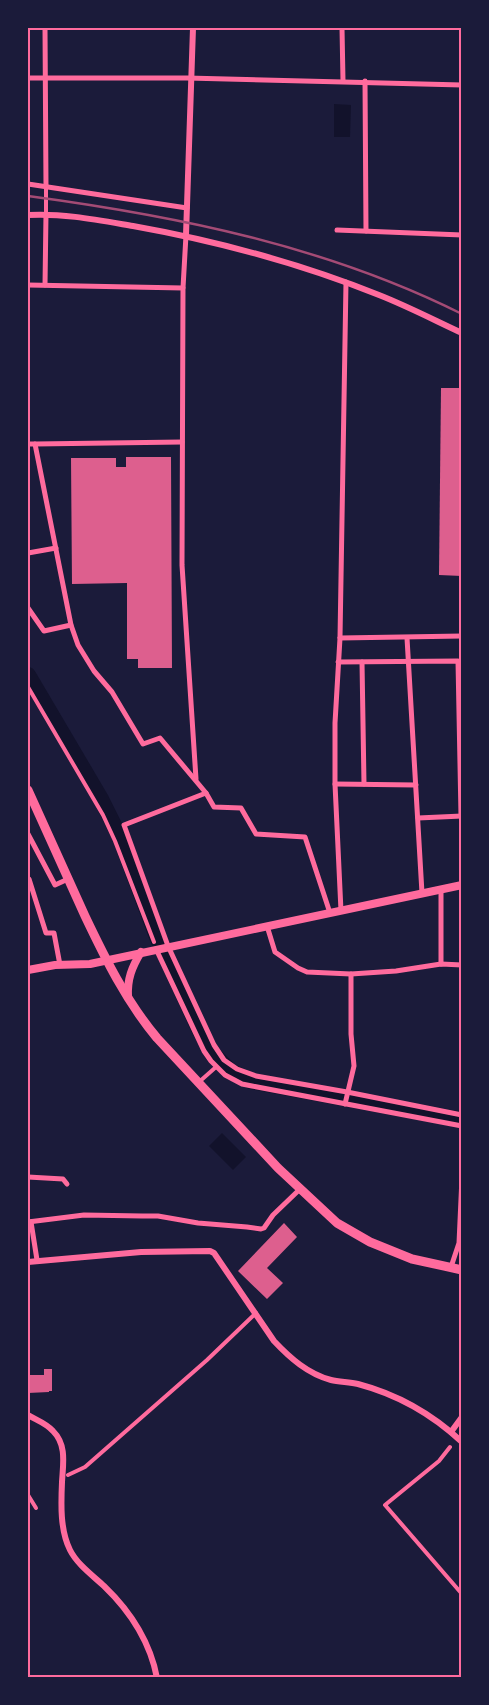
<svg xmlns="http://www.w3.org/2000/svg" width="489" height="1705" viewBox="0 0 489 1705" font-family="Poppins,sans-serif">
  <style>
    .water { fill: #12122b }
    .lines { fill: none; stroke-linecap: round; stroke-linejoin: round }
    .river { stroke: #12122b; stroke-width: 16 }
    .building { fill: #dd5f8e }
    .pedestrian { stroke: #ff6b9d; stroke-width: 4 }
    .minor { stroke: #ff6b9d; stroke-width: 5 }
    .tertiary { stroke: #ff6b9d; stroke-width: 6 }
    .primary { stroke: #ff6b9d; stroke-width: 8 }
    .trunk { stroke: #ff6b9d; stroke-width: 9 }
    .rail { stroke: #a44b75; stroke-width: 2.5 }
    .neatline { fill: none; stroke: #ff6b9d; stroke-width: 2 }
  </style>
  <rect width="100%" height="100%" fill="#1b1b3a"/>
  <!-- water -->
  <g class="water">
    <polygon points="334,104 351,105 350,137 334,137"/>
    <polygon points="222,1133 246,1157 233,1170 209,1146"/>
  </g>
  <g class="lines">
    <!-- river -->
    <polyline class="river" points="28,675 101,799 120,837 157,937 198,1027 212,1053 230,1071 251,1081 462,1120"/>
  </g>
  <!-- building -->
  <g class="building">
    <polygon points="441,388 462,388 462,576 439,575"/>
    <polygon points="126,457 171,457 172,668 138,668 138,659 127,659 127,583 72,584 71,458 116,458 116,467 126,467"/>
    <polygon points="284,1223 297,1237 267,1268 283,1283 267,1299 238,1271"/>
    <polygon points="44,1369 52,1369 52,1391 49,1391 49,1392 28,1393 28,1375 44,1375"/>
  </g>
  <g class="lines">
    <!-- pedestrian -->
    <g class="pedestrian">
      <polyline points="46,187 46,214"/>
      <polyline points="28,687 103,815 115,841 154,942"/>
      <polyline points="199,1082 216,1067"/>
      <polyline points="450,1447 439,1461 385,1505 462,1594"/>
      <polyline points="68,1475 85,1467 207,1360 256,1313"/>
      <polyline points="28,1495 36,1508"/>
    </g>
    <!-- minor -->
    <g class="minor">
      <polyline points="45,28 46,187"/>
      <polyline points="342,28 343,81"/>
      <polyline points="28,78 187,78 462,85"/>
      <polyline points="365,81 366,231"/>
      <polyline points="28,184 187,208"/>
      <polyline points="337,230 462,235"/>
      <polyline points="186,235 183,288 182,565 196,779"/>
      <polyline points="28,285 183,288"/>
      <polyline points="45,285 46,214"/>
      <polyline points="28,444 35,444 71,625 78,645 94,671 112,692 143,744 160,738 206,793 214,807 241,808 256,834 305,837 330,913"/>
      <polyline points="35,444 182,442"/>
      <polyline points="28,553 56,548"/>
      <polyline points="28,608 44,631 71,625"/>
      <polyline points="340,638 462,636"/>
      <polyline points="407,638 422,893"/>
      <polyline points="338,662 458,661 461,816"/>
      <polyline points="362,662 364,784"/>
      <polyline points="335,784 416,785"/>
      <polyline points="206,793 124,825 168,946 214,1045 224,1060 237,1069 256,1076 347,1092 462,1115"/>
      <polyline points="418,818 462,816"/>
      <polyline points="28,834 55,885 68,879"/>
      <polyline points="28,879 29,879 46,933 54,933 60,965"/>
      <polyline points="441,889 441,964"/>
      <polyline points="341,911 335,784 335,723 340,638 346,282"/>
      <polyline points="267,926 275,952 298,968 307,972 351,974 396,971 441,964 462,965"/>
      <polyline points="156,949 204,1051 211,1061 225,1075 242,1084 252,1086 462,1126"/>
      <polyline points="345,1104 354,1066 351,1034 351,974"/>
      <polyline points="28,1177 63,1179 67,1184"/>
      <polyline points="28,1222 84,1215 142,1216 158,1216 198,1223 247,1227 261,1229 264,1228 273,1215 299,1190"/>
      <polyline points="31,1222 37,1260"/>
      <polyline points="451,1267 459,1243 462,1177"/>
    </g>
    <!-- tertiary -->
    <g class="tertiary">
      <path d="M28 215C63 213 98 220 133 226 217 241 299 263 379 295 407 306 434 320 462 333"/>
      <polyline points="186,235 193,28"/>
      <path d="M28 1262 141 1252 210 1251 214 1253 274 1341C290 1358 308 1374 331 1380 339 1382 349 1382 358 1384 396 1394 432 1414 462 1442"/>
      <path d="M28 1415C36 1420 46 1423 53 1431 67 1445 63 1464 62 1482 61 1504 60 1530 70 1550 77 1564 92 1575 104 1586 130 1611 150 1641 157 1678"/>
      <polyline points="451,1432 462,1417"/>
    </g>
    <!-- primary -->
    <g class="primary">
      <polyline points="28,970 55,965 90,964 462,885"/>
      <path d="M128 997C127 979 132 967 141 952"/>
    </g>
    <!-- trunk -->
    <path class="trunk" d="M28 790C47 832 66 874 85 916 105 958 126 1001 157 1038L278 1168 337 1223 370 1242 412 1259 462 1270"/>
    <!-- rail -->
    <path class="rail" d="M28 196C177 216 326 246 462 314"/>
  </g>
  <!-- border -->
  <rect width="489" height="1705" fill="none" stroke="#1b1b3a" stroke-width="58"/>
  <rect x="29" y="29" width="431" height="1647" class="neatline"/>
</svg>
